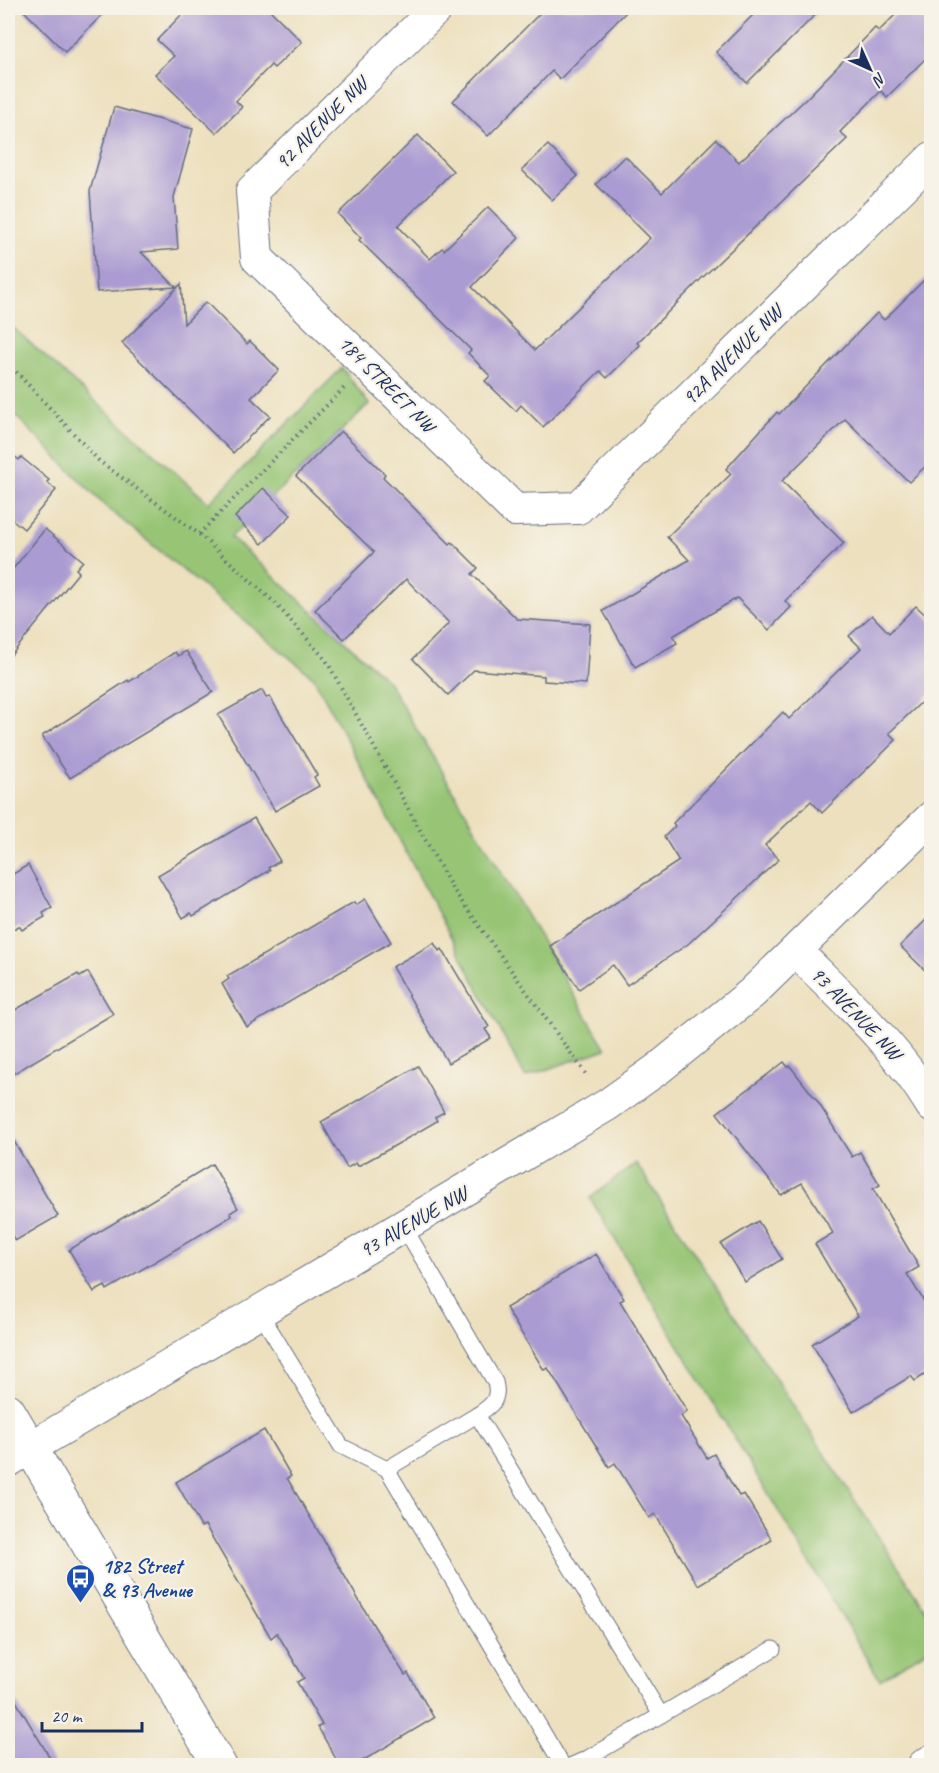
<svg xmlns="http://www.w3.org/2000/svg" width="939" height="1773" viewBox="0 0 939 1773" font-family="Caveat,sans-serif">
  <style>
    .green { fill: #97c574; stroke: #597a69; stroke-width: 1.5 }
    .building { fill: #aa9bd2 }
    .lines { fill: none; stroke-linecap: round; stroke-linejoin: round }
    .service-casing { stroke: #646d80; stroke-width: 17 }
    .minor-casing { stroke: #646d80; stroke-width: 34 }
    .tertiary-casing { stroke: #646d80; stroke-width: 35 }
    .path { stroke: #646d80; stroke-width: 4; stroke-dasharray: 1.5 4.5; stroke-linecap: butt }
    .service { stroke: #fff; stroke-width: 15 }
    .minor { stroke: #fff; stroke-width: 32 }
    .tertiary { stroke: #fff; stroke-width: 33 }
    .labels { text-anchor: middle; stroke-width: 4.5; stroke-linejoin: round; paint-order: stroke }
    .street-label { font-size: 21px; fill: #1b2f5e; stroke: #f7f3e8 }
    .transit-label { font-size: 21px; font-weight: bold; fill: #164399; stroke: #f7f3e8; text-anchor: start }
  </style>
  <rect width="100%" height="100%" fill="#f7f3e8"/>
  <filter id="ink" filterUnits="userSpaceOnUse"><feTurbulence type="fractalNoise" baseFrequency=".0167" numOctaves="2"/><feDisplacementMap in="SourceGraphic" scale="12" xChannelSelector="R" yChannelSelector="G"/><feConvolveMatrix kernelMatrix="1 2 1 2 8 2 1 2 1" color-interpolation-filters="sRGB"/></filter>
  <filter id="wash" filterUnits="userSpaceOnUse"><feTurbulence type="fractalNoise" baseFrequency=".008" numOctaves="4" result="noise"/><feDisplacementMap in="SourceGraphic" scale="24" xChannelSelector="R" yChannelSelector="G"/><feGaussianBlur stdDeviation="1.35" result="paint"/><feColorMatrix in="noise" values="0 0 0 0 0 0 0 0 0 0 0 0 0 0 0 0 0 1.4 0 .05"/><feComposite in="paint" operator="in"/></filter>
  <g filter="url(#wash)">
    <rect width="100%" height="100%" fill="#ede0be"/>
    <!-- green -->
    <g class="green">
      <polygon points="8,323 209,503 342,368 369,404 231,537 388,681 606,1049 525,1077 314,678 105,506 8,408"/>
      <polygon points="636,1163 931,1618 931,1647 880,1680 590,1198"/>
    </g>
    <g id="blocks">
      <!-- building -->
      <g class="building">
        <polygon points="21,8 109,8 65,52"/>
        <polygon points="188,8 268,8 302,42 274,68 271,65 236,101 242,107 216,133 155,74 174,56 157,40"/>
        <polygon points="545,8 630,8 560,79 552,71 488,136 453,101"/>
        <polygon points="760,8 822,8 747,83 716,52"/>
        <polygon points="902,8 932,8 932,52 887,97 881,91 840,132 847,139 701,279 637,343 640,345 607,378 600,371 543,427 521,405 516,411 485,381 490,376 468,353 471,350 359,240 361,238 338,214 418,135 453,171 398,226 430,259 442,248 444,250 488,207 519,238 472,287 535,350 650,238 596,184 625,156 662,193 716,139 739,162 807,98 875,28 879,31"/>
        <polygon points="114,107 193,129 174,197 178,249 141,252 176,287 97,292 90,191"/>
        <polygon points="548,145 578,176 552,200 522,170"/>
        <polygon points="932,272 932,460 909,482 845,419 782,481 844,543 785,601 791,607 769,630 737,598 673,636 677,643 635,667 603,611 689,560 667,537 731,474 726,469 777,412 779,414 877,313 884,320"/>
        <polygon points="181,284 184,324 206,302 247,344 250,341 279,370 251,398 270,416 233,453 122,343"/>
        <polygon points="341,431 385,474 383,477 450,544 452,542 478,568 472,574 517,619 590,624 586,684 544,681 544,676 474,670 448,695 413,659 449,623 406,579 344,639 315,610 374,552 296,476"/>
        <polygon points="8,451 19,460 21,457 49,480 47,482 56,490 24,529 8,516"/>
        <polygon points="263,488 291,515 262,544 235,517"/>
        <polygon points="45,529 83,561 76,569 79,572 8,659 8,575"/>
        <polygon points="916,606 932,621 932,692 889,733 896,740 822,813 811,801 765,845 779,859 688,944 627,985 613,965 579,989 550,946 679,861 664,837 675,826 673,823 783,712 789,719 861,648 849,636 872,615 889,633"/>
        <polygon points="186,651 213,692 70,778 42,736 128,680 129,682 175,652 178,656"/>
        <polygon points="262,690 266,698 270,697 299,745 317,775 314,777 319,786 275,811 218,715"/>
        <polygon points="254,818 280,861 268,868 270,870 193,916 191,913 183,918 158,875"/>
        <polygon points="28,865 52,908 43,913 45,917 22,930 19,926 8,932 8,877"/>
        <polygon points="365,899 391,942 247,1027 222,984 229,979 227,976 354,902 356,905"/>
        <polygon points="932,914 932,977 900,946"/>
        <polygon points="434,943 439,951 442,949 489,1027 485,1029 491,1038 448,1063 392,967"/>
        <polygon points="88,972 113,1014 8,1077 8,1014 78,974 80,977"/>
        <polygon points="784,1062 788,1067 790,1066 818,1102 852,1157 860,1152 880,1185 873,1189 919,1267 907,1274 932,1314 932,1370 915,1381 911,1376 853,1412 812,1344 858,1316 815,1244 833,1233 802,1183 781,1195 717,1113"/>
        <polygon points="418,1066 444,1112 435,1117 437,1121 389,1149 358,1166 356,1163 347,1168 321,1122"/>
        <polygon points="8,1131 58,1216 15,1241 8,1227"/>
        <polygon points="212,1164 238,1208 230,1213 232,1216 107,1290 105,1286 94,1292 69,1250"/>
        <polygon points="758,1221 782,1259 745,1282 721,1244"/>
        <polygon points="596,1254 624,1299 620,1301 687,1411 681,1416 707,1458 714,1454 739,1496 744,1494 772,1540 698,1585 655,1514 649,1518 615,1463 609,1467 548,1368 544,1370 506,1308"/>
        <polygon points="264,1430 291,1476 287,1478 374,1626 405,1675 408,1673 434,1718 354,1766 340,1766 318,1727 322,1725 297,1682 304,1678 277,1633 271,1638 205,1525 201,1527 176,1482"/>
        <polygon points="8,1688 55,1766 8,1766"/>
      </g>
    </g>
  </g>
  <g filter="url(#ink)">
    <use href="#blocks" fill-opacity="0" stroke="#646d80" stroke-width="1.5"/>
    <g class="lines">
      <defs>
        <g id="service">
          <path d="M404 1227 495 1382C500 1400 491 1406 477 1415L661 1715"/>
          <polyline points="259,1311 341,1446 387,1469 563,1766"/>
          <polyline points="387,1469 477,1415"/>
          <polyline points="570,1766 588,1758 773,1649"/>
        </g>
        <g id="minor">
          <polyline points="437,8 252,191 257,258 515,510 578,508 932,158"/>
          <path d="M797 952C846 1001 896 1046 932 1106"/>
          <polyline points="8,1461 607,1105 659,1068 752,993 932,817"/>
        </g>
        <g id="tertiary">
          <polyline points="8,1410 220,1766"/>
          <polyline points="924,1766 932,1761"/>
        </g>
      </defs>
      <!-- service casing -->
      <use href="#service" class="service-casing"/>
      <!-- minor casing -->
      <use href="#minor" class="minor-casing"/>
      <!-- tertiary casing -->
      <use href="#tertiary" class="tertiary-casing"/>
      <!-- path -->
      <g class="path">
        <polyline points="8,363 99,461 199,534 275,603 326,660 452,888 588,1077"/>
        <polyline points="199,534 344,388"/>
      </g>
      <!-- service -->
      <use href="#service" class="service"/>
      <!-- minor -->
      <use href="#minor" class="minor"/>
      <!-- tertiary -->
      <use href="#tertiary" class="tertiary"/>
    </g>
  </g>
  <!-- icons -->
  <defs>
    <symbol id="bus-pin" viewBox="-11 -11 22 30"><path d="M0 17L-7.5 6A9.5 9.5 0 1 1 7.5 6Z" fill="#1a4fb4" stroke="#f7f3e8"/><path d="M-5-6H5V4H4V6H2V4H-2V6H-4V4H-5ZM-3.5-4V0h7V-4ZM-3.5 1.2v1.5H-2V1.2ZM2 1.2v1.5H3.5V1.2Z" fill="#fff"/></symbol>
  </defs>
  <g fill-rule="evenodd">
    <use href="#bus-pin" x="64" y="1562" width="33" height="45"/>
  </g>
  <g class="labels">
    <!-- street labels -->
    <g class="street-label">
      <text transform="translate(321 123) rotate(-45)" y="7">92 AVENUE NW</text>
      <text transform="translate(732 355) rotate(-45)" y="7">92A AVENUE NW</text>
      <text transform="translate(387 384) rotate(45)" y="7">184 STREET NW</text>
      <text transform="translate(856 1013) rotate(46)" y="7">93 AVENUE NW</text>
      <text transform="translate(413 1222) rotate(-30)" y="7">93 AVENUE NW</text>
    </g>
    <!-- transit labels -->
    <g class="transit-label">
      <text x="102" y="1573">182 Street<tspan x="102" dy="24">&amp; 93 Avenue</tspan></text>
    </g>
  </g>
  <!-- margin -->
  <rect width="939" height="1773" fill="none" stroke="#f7f3e8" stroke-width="30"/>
  <!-- north arrow -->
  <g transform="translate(870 69) rotate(135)" stroke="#f7f3e8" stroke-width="4.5" paint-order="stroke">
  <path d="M0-4.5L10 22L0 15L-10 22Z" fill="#1b2f5e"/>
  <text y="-9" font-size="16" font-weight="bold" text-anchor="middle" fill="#1b2f5e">N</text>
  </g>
  <!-- scale -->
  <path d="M42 1722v9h100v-9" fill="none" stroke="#1b2f5e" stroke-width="3"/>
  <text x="51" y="1722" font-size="18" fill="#1b2f5e" stroke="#f7f3e8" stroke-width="4.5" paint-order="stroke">20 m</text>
</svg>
